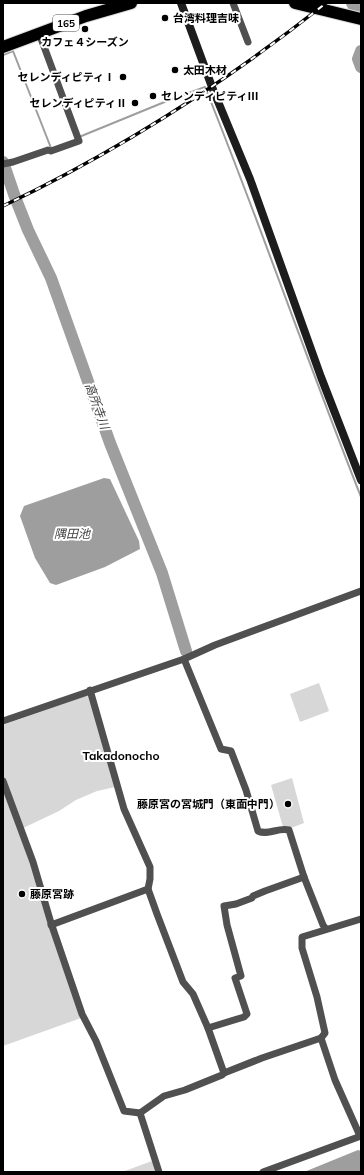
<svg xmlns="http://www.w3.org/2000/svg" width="364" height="1175" viewBox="0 0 364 1175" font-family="Mulish,'Noto Sans JP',sans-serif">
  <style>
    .green { fill: #d7d7d7 }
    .water { fill: #9e9e9e }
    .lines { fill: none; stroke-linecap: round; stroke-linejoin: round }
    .stream { stroke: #9e9e9e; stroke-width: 2 }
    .river { stroke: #9e9e9e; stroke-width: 12 }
    .highway-casing { stroke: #dbdbdb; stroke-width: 14 }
    .street { stroke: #505050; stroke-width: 7 }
    .secondary { stroke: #1d1d1d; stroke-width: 8 }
    .highway { stroke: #000; stroke-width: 12 }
    .rail-casing { stroke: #000; stroke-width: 3.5 }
    .rail { stroke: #fff; stroke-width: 2; stroke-dasharray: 6; stroke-linecap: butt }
    .poi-dot { fill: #000; stroke: #fff; stroke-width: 1.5 }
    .labels { text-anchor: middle; stroke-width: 4; stroke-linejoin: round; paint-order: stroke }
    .shield { fill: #fff; stroke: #4c4c4c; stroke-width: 1 }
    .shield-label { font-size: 10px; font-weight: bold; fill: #000 }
    .poi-label { font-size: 11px; font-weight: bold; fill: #000; stroke: #fff; text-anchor: start }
    .water-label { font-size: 12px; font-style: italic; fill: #3f3f3f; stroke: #fff }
    .neighbourhood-label { font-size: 12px; font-weight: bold; fill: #000; stroke: #fff }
  </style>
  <rect width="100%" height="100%" fill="#fff"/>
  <!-- green -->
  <g class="green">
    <polygon points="319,683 329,711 300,722 290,694"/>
    <polygon points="86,696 90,697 115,787 97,791 76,800 59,811 19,830 81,1018 3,1046 3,725"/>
    <polygon points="292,778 304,823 291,828 283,827 271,785"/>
    <polygon points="152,1161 156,1172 122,1172"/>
  </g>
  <!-- water -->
  <g class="water">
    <polygon points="104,478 110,479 139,541 140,549 105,567 56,585 50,583 35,558 20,516 24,506"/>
    <polygon points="358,1150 361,1151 361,1172 304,1172"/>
  </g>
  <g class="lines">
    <!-- stream -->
    <g class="stream">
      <polyline points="3,55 13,51 51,148"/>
      <path d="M79 137 167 101 205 87C260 223 307 361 361 497"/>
    </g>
    <!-- river -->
    <g class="river">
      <polyline points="352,3 356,10"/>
      <polyline points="361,51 358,59 361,67"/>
      <polyline points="3,162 15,197 28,230 51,278 110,443 162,573 186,651"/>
    </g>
    <defs>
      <g id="highway">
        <polyline points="295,3 361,19"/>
        <polyline points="3,47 86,16 131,3"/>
      </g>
    </defs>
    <!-- highway casing -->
    <use href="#highway" class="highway-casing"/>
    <!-- street -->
    <g class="street">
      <polyline points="233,3 248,42"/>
      <polyline points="3,164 13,162 48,150 51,151 79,141 39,33"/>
      <path d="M184 659 221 749 231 751 246 790 258 831C268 836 278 827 289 830L304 877 323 925 326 929"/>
      <polyline points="90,690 124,809 150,867 150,879 148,889 157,914 183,982 193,994 208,1028 224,1073"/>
      <polyline points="3,721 184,659 215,645 361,591"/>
      <polyline points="3,781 33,862 51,923 82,1014 96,1041 124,1111 140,1113 164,1096 185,1090 222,1075 224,1073 262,1058 321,1038 325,1033 317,997 302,948 302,937 361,919"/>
      <polyline points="51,925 148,889"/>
      <polyline points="208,1028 244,1017 247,1014 235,978 241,976 227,925 224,906 236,904 252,898 253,896 265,891 304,877"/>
      <polyline points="321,1038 335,1080 360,1136"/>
      <polyline points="140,1113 159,1172"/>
      <polyline points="263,1172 361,1136"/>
    </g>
    <!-- secondary -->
    <polyline class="secondary" points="181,3 212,87 250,179 321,377 361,480"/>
    <!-- highway -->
    <use href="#highway" class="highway"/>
    <defs>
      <path id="rail" d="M3 206C120 150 225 83 326 3"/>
    </defs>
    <!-- rail casing -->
    <use href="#rail" class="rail-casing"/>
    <!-- rail -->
    <use href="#rail" class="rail"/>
  </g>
  <!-- markers -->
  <g class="poi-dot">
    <circle cx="165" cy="18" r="4"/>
    <circle cx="85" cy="29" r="4"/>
    <circle cx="175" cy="70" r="4"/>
    <circle cx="123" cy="77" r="4"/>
    <circle cx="153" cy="96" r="4"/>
    <circle cx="135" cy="103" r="4"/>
    <circle cx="288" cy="804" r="4"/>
    <circle cx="22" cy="894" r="4"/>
  </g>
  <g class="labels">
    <!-- shield labels -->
    <rect class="shield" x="53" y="15" width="26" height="16" rx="3"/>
    <g class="shield-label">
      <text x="66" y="27">165</text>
    </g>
    <!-- poi labels -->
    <g class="poi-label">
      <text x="173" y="22">台湾料理吉味</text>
      <text x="85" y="46" text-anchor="middle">カフェ４シーズン</text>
      <text x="183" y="74">太田木材</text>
      <text x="115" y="81" text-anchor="end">セレンディピティⅠ</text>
      <text x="161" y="100">セレンディピティⅢ</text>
      <text x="127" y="107" text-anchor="end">セレンディピティⅡ</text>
      <text x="280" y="808" text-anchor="end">藤原宮の宮城門（東面中門）</text>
      <text x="30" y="898">藤原宮跡</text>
    </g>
    <!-- water labels -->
    <g class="water-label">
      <text transform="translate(97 406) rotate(70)" y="4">高所寺川</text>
      <text x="72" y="538">隅田池</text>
    </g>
    <!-- neighbourhood labels -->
    <g class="neighbourhood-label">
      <text x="121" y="760">Takadonocho</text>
    </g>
  </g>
  <!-- border -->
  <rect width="364" height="1175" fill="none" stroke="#000000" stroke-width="8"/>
</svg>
